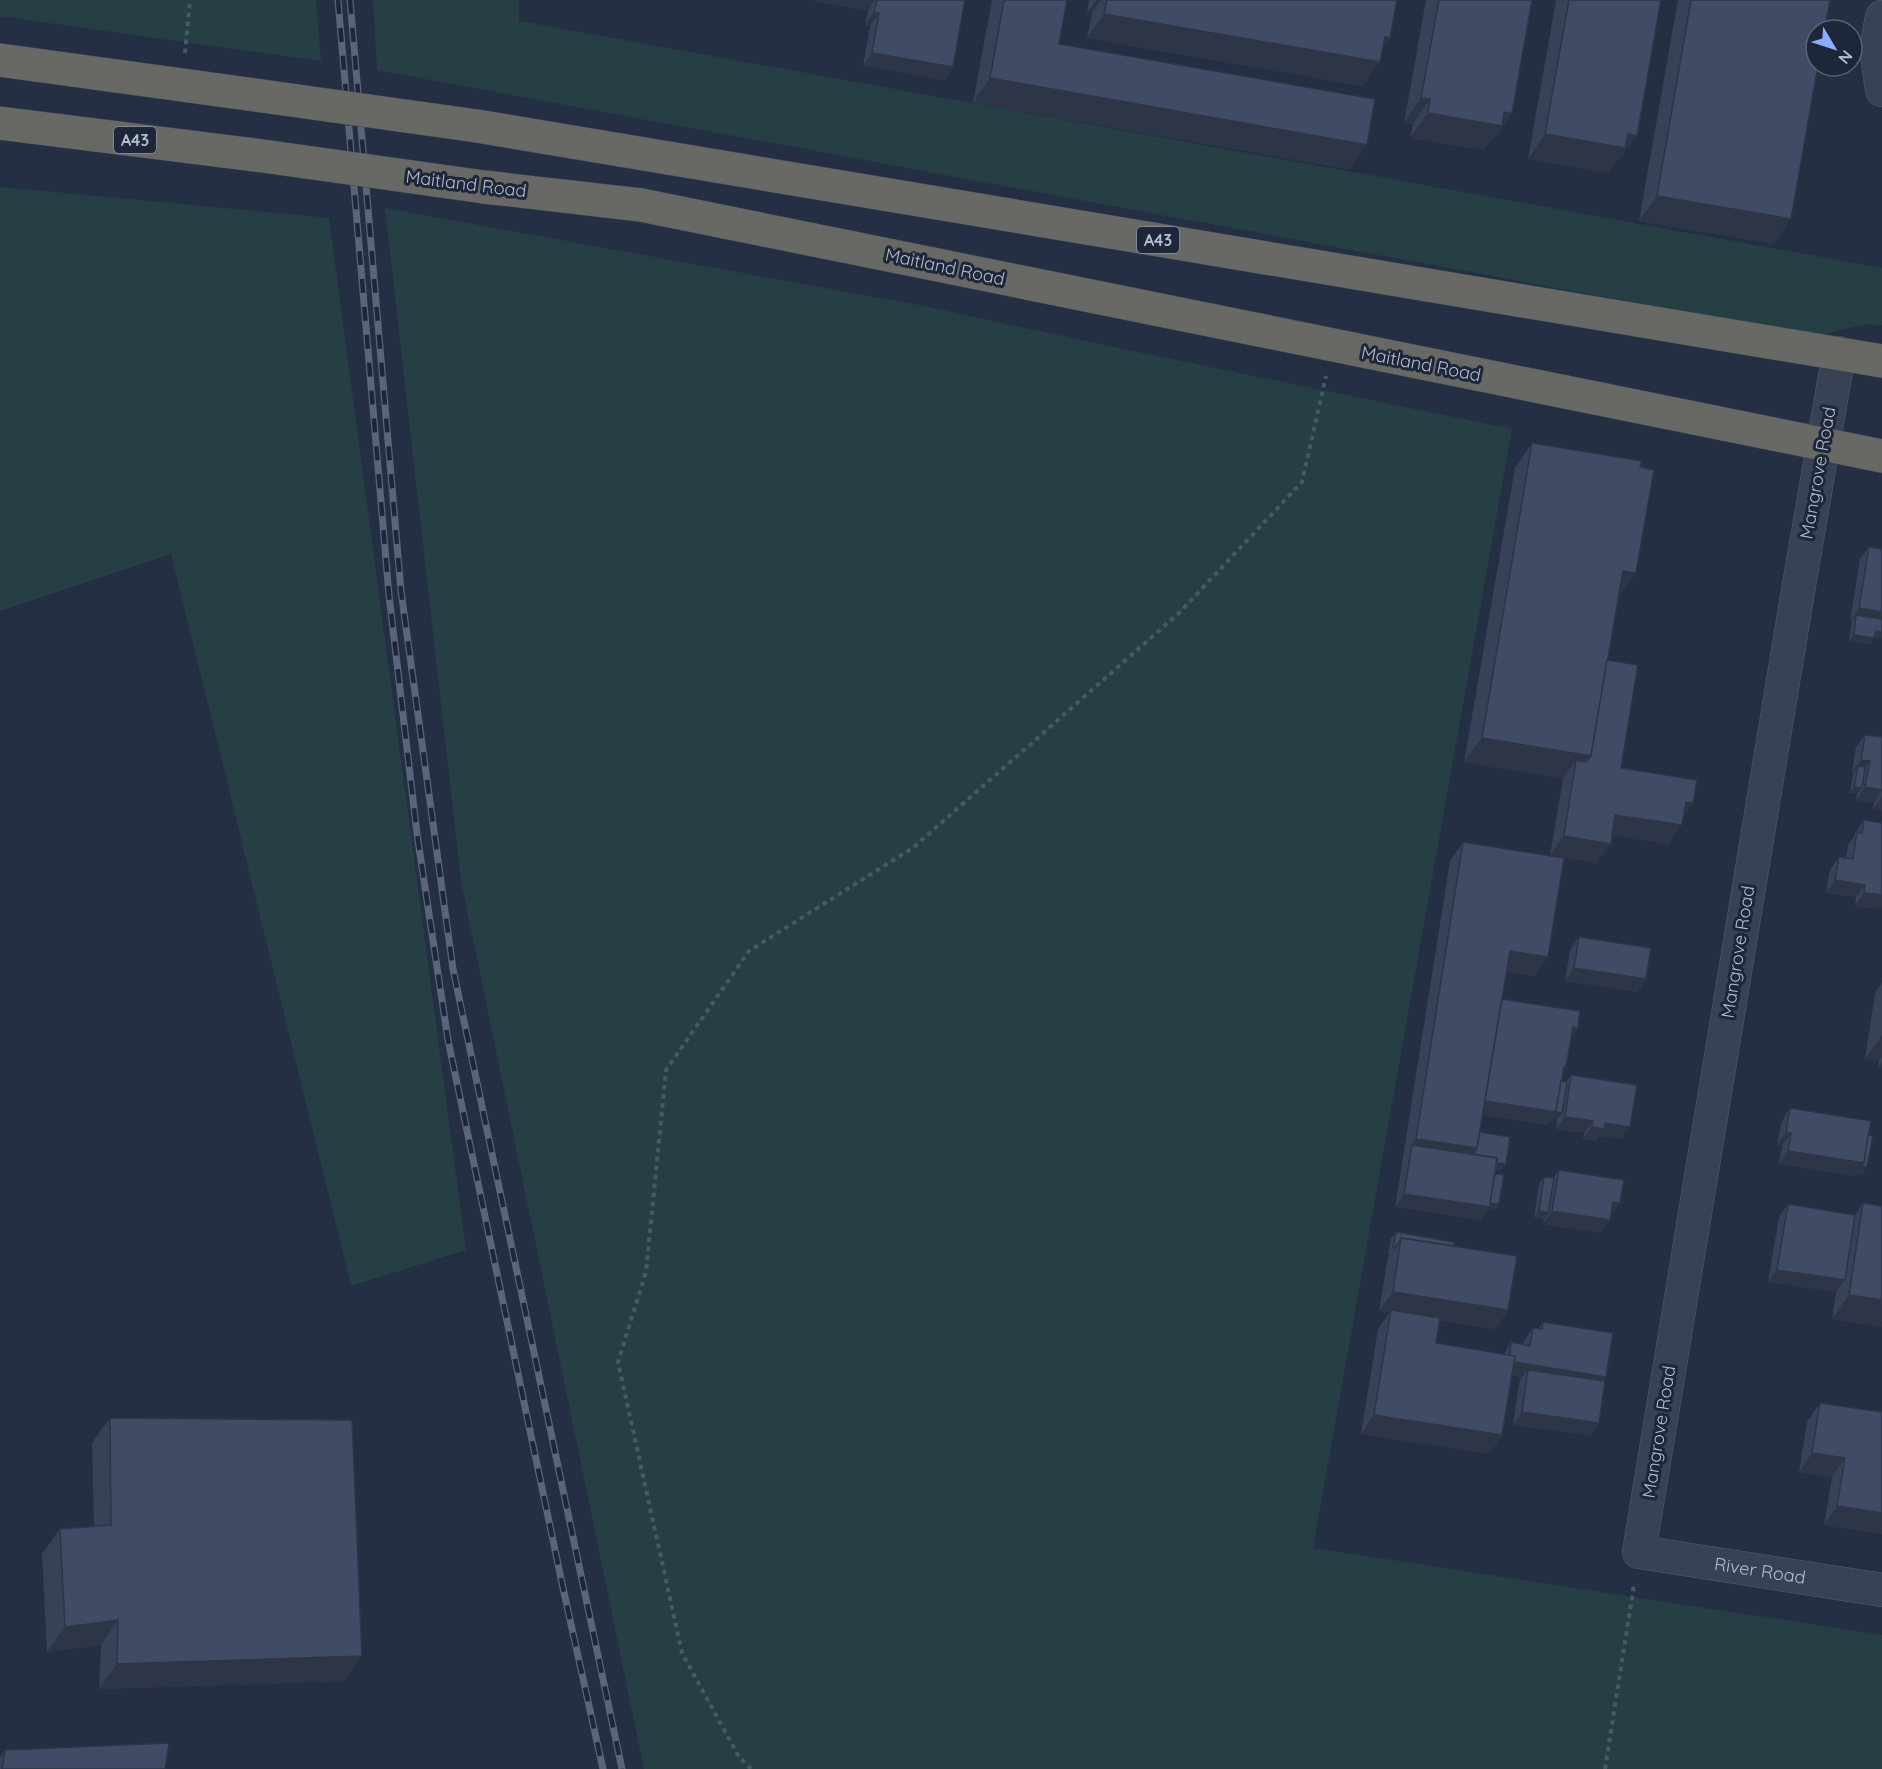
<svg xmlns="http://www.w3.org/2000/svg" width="1882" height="1769" viewBox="0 0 1882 1769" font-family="Quicksand,sans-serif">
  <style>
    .green { fill: #263f45 }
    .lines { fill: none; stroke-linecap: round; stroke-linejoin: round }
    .minor-casing { stroke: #545d6e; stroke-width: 34 }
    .trunk-casing { stroke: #404a5b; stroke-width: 34 }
    .path { stroke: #445c61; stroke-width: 4; stroke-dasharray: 4.5 4.5; stroke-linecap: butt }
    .minor { stroke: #394254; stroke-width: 33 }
    .trunk { stroke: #686864; stroke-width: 33 }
    .rail-casing { stroke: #5a657b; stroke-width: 7 }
    .rail { stroke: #1d2739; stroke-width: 4.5; stroke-dasharray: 14; stroke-linecap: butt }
    .trunk-bridge-casing { stroke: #404a5b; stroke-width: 34; stroke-linecap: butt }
    .trunk-bridge { stroke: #686864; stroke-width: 33 }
    .wall { fill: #374157 }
    .shaded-wall { fill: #2d3547 }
    .building { fill: #404c65; stroke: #2d3547; stroke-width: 1.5 }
    .labels { text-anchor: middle; stroke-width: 6; stroke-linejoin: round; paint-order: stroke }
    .shield { fill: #1d2739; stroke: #8890a1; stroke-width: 1.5 }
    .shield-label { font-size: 16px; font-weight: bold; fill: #b6bdcd }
    .street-label { font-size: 18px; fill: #b6bdcd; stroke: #1d2739 }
  </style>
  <rect width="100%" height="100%" fill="#242f44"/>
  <!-- green -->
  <g class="green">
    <polygon points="0,0 316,0 321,61 0,16"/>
    <polygon points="373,0 519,0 519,21 1882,268 1882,325 1866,324 1817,336 377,70"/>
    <polygon points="0,187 329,218 466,1250 351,1286 171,554 0,611"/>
    <polygon points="385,208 918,305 1128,350 1512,429 1313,1548 1882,1635 1882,1769 644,1769 461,881"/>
  </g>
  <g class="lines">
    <defs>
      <g id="minor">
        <polyline points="1882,17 1876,49 1882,90"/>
        <path id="s1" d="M1839 353 1797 597 1639 1552 1882 1590"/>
      </g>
      <g id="trunk">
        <polyline points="0,60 262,96"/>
        <polyline points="0,123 270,157"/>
        <polyline points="477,126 1882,361"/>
        <polyline points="484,187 641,205 1882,456"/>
      </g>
    </defs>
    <!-- minor casing -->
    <use href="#minor" class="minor-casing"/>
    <!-- trunk casing -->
    <use href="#trunk" class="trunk-casing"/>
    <!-- path -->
    <g class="path">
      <polyline points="185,53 190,0"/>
      <polyline points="751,1769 739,1757 682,1653 618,1362 646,1272 666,1070 749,951 914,847 1179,613 1302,482 1326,376"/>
      <polyline points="1605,1769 1634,1585"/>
    </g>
    <!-- minor -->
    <use href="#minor" class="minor"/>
    <!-- trunk -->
    <use href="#trunk" class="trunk"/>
    <defs>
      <g id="rail">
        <polyline points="338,0 389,595 417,834 448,1040 563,1588 603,1769"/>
        <polyline points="350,0 401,591 453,969 622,1769"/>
      </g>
    </defs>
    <!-- rail casing -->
    <use href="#rail" class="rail-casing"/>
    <!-- rail -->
    <use href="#rail" class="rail"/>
    <defs>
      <g id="trunk-bridge">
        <polyline points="262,96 477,126"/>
        <polyline points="270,157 484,187"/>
      </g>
    </defs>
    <!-- trunk-bridge casing -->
    <use href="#trunk-bridge" class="trunk-bridge-casing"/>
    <!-- trunk-bridge -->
    <use href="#trunk-bridge" class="trunk-bridge"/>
  </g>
  <!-- wall -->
  <g class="wall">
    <polygon points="812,0 965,0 945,80 863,66 870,26 865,25 868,11"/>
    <polygon points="992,0 1067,0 1059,44 1349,169 973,103"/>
    <polygon points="1089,0 1397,0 1390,38 1382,49 1363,86 1087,38 1092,13 1087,13"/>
    <polygon points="1426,0 1532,0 1495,138 1493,138 1484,150 1410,138 1413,124 1404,123"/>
    <polygon points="1556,0 1661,0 1619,160 1617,160 1608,173 1528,159"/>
    <polygon points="1678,0 1830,0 1791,219 1773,244 1639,221"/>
    <polygon points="1532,443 1640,467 1636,573 1618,598 1607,660 1621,768 1693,803 1683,818 1669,844 1612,835 1597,863 1550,855 1563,779 1464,762 1515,468"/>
    <polygon points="1869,547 1874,638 1870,644 1849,641 1852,621 1850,621 1860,559"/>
    <polygon points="1865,735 1882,737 1882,811 1873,809 1874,803 1856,800 1857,793 1850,793 1853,773 1852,772 1856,747"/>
    <polygon points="1864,820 1882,823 1882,909 1855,906 1856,897 1826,893 1830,870 1839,857 1846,858 1848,845 1854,837 1855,833"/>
    <polygon points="1463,842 1548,957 1535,976 1507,972 1502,999 1578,1028 1571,1038 1561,1081 1566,1082 1571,1075 1630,1127 1621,1139 1599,1136 1595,1141 1583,1139 1584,1133 1556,1129 1557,1119 1552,1119 1547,1125 1483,1115 1480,1132 1501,1171 1495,1170 1495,1210 1488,1209 1481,1220 1395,1207 1450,861"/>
    <polygon points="1579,937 1646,979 1637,992 1565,981 1570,950"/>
    <polygon points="1882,983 1882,1068 1878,1068 1879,1061 1865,1059 1875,993"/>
    <polygon points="1790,1108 1863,1174 1857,1173 1855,1176 1779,1164 1782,1146 1777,1145 1782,1121"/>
    <polygon points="1559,1170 1611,1216 1601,1233 1543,1224 1544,1219 1534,1218 1539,1184 1544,1177 1553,1178"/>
    <polygon points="1863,1203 1882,1206 1882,1327 1832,1319 1836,1292 1768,1282 1779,1217 1788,1204 1855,1215"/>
    <polygon points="1396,1232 1454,1246 1508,1310 1495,1329 1440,1320 1436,1343 1504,1354 1511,1342 1523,1344 1524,1341 1533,1328 1538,1329 1543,1322 1603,1380 1599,1423 1591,1435 1513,1425 1519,1383 1522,1377 1512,1375 1502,1435 1489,1454 1361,1434 1378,1329 1390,1312 1379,1311 1388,1257 1390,1254 1388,1254 1391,1238"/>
    <polygon points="1820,1403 1882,1412 1882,1534 1824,1525 1832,1477 1799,1472 1807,1422"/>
    <polygon points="110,1418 345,1681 99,1689 101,1645 47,1652 42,1554 60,1529 94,1527 92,1443"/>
    <polygon points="5,1750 165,1769 0,1769 0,1757"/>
  </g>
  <!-- shaded-wall -->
  <g class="shaded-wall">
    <polygon points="812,0 875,0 868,11 812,1"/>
    <polygon points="1096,0 1101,0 1092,13 1087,13"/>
    <polygon points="874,12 879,13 870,26 865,25"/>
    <polygon points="1104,14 1385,37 1390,38 1374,61 1380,62 1363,86 1087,38"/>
    <polygon points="872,53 953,67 945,80 863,66"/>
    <polygon points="990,78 1367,145 1349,169 973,103"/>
    <polygon points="1421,98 1430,99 1413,124 1404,123"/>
    <polygon points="1504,112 1512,114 1495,138 1493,138 1484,150 1410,138 1428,113"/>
    <polygon points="1545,134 1628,134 1637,136 1619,160 1617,160 1608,173 1528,159"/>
    <polygon points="1657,196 1791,219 1773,244 1639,221"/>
    <polygon points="1623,571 1636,573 1618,598"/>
    <polygon points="1859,608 1882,612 1882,626 1856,615 1852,621 1850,621"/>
    <polygon points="1876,631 1882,632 1882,639 1874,638 1870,644 1849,641 1854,635"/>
    <polygon points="1482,738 1591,756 1573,781 1576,760 1563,779 1464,762"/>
    <polygon points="1861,760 1870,761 1861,774 1858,766 1853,773 1852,772"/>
    <polygon points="1854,787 1862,788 1857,794 1850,793"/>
    <polygon points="1865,787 1882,790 1874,803 1856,800"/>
    <polygon points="1882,797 1882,811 1873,809"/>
    <polygon points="1686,802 1693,803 1680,822"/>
    <polygon points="1615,815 1682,825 1669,844 1602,834"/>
    <polygon points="1564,836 1611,844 1597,863 1550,855"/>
    <polygon points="1835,880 1865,885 1856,897 1826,893"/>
    <polygon points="1864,893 1882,895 1882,909 1855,906"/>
    <polygon points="1510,951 1548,957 1535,976 1497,970"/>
    <polygon points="1574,968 1646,979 1637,992 1565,981"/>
    <polygon points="1573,1027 1578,1028 1569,1041"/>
    <polygon points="1882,1035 1882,1057 1879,1061 1865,1059"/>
    <polygon points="1882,1062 1882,1068 1878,1068"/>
    <polygon points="1481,1101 1562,1113 1557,1119 1552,1119 1547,1125 1472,1113"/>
    <polygon points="1565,1117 1593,1121 1584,1133 1556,1129"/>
    <polygon points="1605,1123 1630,1127 1621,1139 1599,1136 1595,1141 1583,1139 1592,1127"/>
    <polygon points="1786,1132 1791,1133 1782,1146 1777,1145"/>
    <polygon points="1416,1139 1477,1148 1506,1164 1501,1171 1465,1165 1412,1145"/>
    <polygon points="1788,1151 1864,1163 1867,1167 1863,1174 1857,1173 1855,1176 1779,1164"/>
    <polygon points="1404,1194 1488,1202 1499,1204 1495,1210 1488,1209 1481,1220 1395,1207"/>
    <polygon points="1613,1202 1620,1203 1611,1216 1604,1215"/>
    <polygon points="1539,1211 1548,1213 1544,1219 1534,1218"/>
    <polygon points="1552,1211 1610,1220 1601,1233 1543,1224"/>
    <polygon points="1777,1270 1845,1280 1836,1292 1768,1282"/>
    <polygon points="1393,1292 1508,1310 1495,1329 1391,1312 1391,1310 1390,1312 1379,1311"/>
    <polygon points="1849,1295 1882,1300 1882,1327 1832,1319"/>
    <polygon points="1509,1361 1606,1377 1597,1390 1528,1370 1522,1377 1500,1373"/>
    <polygon points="1522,1412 1599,1423 1591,1435 1513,1425"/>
    <polygon points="1374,1415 1502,1435 1489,1454 1361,1434"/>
    <polygon points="1812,1453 1845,1458 1832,1477 1799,1472"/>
    <polygon points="1837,1506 1882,1513 1882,1534 1824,1525"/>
    <polygon points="118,1620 101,1645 47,1652 65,1627"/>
    <polygon points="362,1656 345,1681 99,1689 117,1664"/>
  </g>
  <!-- building -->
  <g class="building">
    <polygon points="877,0 965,0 953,67 872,53 879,13 874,12"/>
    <polygon points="1004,0 1067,0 1059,44 1375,99 1367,145 990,78"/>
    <polygon points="1107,0 1397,0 1390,38 1385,37 1380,62 1104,14"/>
    <polygon points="1439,0 1532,0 1512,114 1504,112 1502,126 1428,113 1430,99 1421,98"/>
    <polygon points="1569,0 1661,0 1637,136 1628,134 1625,148 1545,134"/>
    <polygon points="1691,0 1830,0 1824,30 1816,30 1816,66 1818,66 1791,219 1657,196"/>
    <polygon points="1532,443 1642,461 1640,467 1654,470 1636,573 1623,571 1591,756 1482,738"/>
    <polygon points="1869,547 1882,549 1882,612 1859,608"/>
    <polygon points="1856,615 1882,619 1882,632 1876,631 1874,638 1854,635"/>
    <polygon points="1607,660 1638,665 1621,768 1697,780 1693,803 1686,802 1682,825 1615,815 1611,844 1564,836 1576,760 1586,762 1591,756"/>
    <polygon points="1865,735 1882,737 1882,790 1865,787 1870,761 1861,760"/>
    <polygon points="1858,766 1865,767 1862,788 1854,787"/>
    <polygon points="1864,820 1882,823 1882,895 1864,893 1865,885 1835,880 1839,857 1853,859 1857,832 1862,833"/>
    <polygon points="1463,842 1564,858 1548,957 1510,951 1477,1148 1416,1139"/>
    <polygon points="1579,937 1651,948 1646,979 1574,968"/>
    <polygon points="1502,999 1580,1011 1578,1028 1573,1027 1566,1067 1564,1067 1556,1112 1485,1101"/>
    <polygon points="1571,1075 1637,1085 1630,1127 1605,1123 1604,1129 1592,1127 1593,1121 1565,1117"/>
    <polygon points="1561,1081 1567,1082 1562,1113 1556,1112"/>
    <polygon points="1790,1108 1871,1121 1864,1163 1788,1151 1791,1133 1786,1132"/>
    <polygon points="1480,1132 1510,1137 1506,1164 1496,1163 1497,1158 1473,1154 1477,1148"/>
    <polygon points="1868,1135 1873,1136 1867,1167 1861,1166 1864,1163"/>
    <polygon points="1412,1145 1497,1158 1490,1207 1404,1194"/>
    <polygon points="1559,1170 1624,1180 1620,1203 1613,1202 1610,1220 1552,1211"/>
    <polygon points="1495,1174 1504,1175 1499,1204 1490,1203"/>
    <polygon points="1544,1177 1554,1178 1548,1213 1539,1211"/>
    <polygon points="1863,1203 1882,1206 1882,1300 1849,1295"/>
    <polygon points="1788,1204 1855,1215 1845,1280 1777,1270"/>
    <polygon points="1396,1232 1454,1242 1454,1246 1401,1238 1395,1248 1393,1247"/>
    <polygon points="1401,1238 1517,1256 1508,1310 1393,1292"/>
    <polygon points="1391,1310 1440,1318 1436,1343 1515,1356 1502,1435 1374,1415"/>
    <polygon points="1543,1322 1613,1333 1606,1377 1514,1362 1515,1356 1510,1355 1511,1342 1530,1346 1533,1328 1542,1329"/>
    <polygon points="1528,1370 1605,1381 1599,1423 1522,1412"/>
    <polygon points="1820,1403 1882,1412 1882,1513 1837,1506 1845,1458 1812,1453"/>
    <polygon points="110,1418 352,1420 362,1656 117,1664 118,1620 65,1627 60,1529 111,1525"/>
    <polygon points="169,1743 165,1769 2,1769 5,1750"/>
  </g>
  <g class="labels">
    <!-- shield labels -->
    <g class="shield">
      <rect x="114" y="127" width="42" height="26" rx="4.5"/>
      <rect x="1137" y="227" width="42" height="26" rx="4.5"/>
    </g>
    <g class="shield-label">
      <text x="135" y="146">A43</text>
      <text x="1158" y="246">A43</text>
    </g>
    <!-- street labels -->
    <g class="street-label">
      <text transform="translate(466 184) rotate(7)" y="6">Maitland Road</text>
      <text transform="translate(945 267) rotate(12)" y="6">Maitland Road</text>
      <text transform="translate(1421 364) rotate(11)" y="6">Maitland Road</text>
      <text transform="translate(1818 473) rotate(-80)" y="6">Mangrove Road</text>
      <text transform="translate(1738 952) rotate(-81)" y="6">Mangrove Road</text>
      <text transform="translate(1659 1432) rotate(-81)" y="6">Mangrove Road</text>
      <text dy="6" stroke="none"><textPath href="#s1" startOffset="1338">River Road</textPath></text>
    </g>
  </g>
  <!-- north arrow -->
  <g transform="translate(1834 48) rotate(129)"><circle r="28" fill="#1d2739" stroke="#5a6374" stroke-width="1.5"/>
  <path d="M0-4.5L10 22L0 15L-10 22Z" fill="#89aeff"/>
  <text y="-9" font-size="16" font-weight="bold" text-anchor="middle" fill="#b6bdcd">N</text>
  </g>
</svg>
